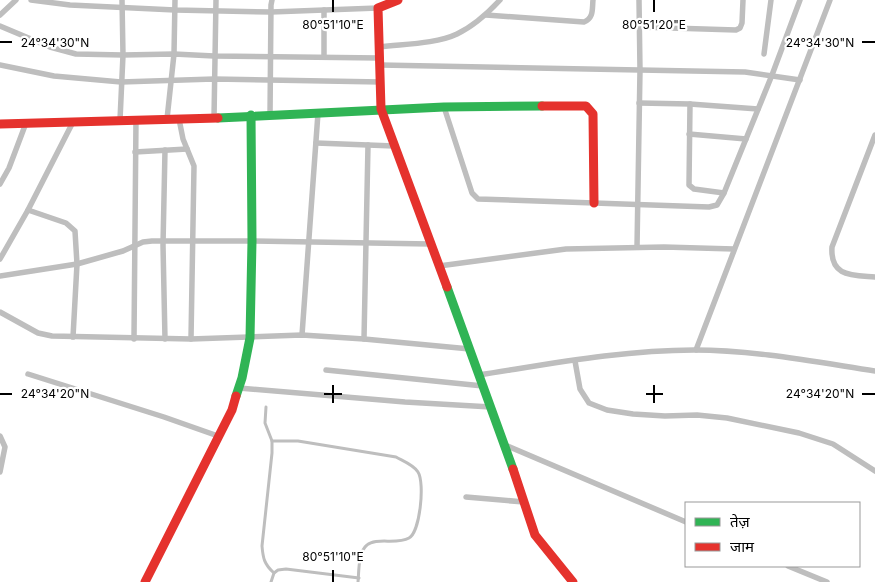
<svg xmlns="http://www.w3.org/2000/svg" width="875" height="582" viewBox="0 0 875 582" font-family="Inter,'Noto Sans Devanagari',sans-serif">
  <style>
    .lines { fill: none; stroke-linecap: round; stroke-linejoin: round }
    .lane { stroke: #bebebe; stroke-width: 3 }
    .street { stroke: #bebebe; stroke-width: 5.5 }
    .fast { stroke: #30b455; stroke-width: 9 }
    .jam { stroke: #e5322d; stroke-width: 9 }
    .ticks { fill: none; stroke: #000; stroke-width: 2 }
    .ticks-label { font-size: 12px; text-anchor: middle; fill: #000; stroke: #fff; stroke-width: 4.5; stroke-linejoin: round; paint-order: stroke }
  </style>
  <rect width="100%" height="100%" fill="#fff"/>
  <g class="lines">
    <!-- lane -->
    <g class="lane">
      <path d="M266 407 265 423 272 441V453L262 546C263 558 264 564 274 573"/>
      <path d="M272 441H298L396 457C403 461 414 465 418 472 425 483 420 532 409 538 397 545 376 537 367 545 358 552 359 572 358 582"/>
      <polyline points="271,582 274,573 278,570 286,569 359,578"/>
    </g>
    <!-- street -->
    <g class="street">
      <polyline points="31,0 70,5 175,10 271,12 378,8"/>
      <polyline points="324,10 324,57"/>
      <polyline points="0,15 16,0"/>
      <path d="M486 15 584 22C594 18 592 9 593 0"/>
      <polyline points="0,26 50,47 76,54 123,55 174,54 214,56 380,58"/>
      <polyline points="639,27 736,30 740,28 742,23 743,0"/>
      <path d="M380 47C403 44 436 44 457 34 474 26 488 13 500 0"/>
      <polyline points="764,54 771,0"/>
      <polyline points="0,65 54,76 121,82 214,79 381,82"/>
      <polyline points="380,65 745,72 800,80"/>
      <polyline points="639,103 690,104 758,109"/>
      <polyline points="690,104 689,185 694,189 724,193"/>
      <polyline points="444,107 472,193 478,199 709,207 717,205 724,193 772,75 800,0"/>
      <polyline points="270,116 271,5 272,0"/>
      <polyline points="214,118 216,0"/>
      <polyline points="167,119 174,54 175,0"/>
      <polyline points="179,119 183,139 194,166 191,339"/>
      <polyline points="120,120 123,55 122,0"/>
      <polyline points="689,134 746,139"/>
      <path d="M875 135 832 247C830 277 852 275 875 277"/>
      <polyline points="316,143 394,146"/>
      <polyline points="165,150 163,245 165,339"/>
      <polyline points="135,152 187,149"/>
      <polyline points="0,184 9,168 26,123"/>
      <polyline points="28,210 66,223 75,231 77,264 73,337"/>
      <polyline points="637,247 640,70 639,0"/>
      <polyline points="0,259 28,210 73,122"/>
      <polyline points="439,266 566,249 664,247 734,249"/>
      <polyline points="0,276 77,264 123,251 143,242 152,241 252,241 430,244"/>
      <polyline points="0,312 38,333 52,336 191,339 302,335 364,339 470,349"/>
      <polyline points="302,335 318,113"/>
      <polyline points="134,339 136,119"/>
      <polyline points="364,339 368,145"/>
      <polyline points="696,350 830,0"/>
      <polyline points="575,361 580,389 589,403 607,410 633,414 665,416 697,415 727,418 799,433 833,444 875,471"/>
      <polyline points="326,370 483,386"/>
      <polyline points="28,374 164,417 218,436"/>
      <path d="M479 375C550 364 622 350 694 350 754 350 816 362 875 371"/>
      <polyline points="239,388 405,402 491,407"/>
      <polyline points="0,436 5,447 0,472"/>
      <polyline points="505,445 686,522"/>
      <polyline points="466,497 524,502"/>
      <polyline points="788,566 827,582"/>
    </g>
    <!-- fast -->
    <g class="fast">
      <polyline points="218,118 444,107 542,106"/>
      <polyline points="447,287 513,469"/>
      <polyline points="236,396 242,378 250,338 252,241 251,115"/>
    </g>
    <!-- jam -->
    <g class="jam">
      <polyline points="398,0 378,8 381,109 447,287"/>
      <polyline points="542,106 586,106 593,114 594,203"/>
      <polyline points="0,124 218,118"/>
      <polyline points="513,469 535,535 573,582"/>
      <polyline points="145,582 232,410 236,396"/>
    </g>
  </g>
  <!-- ticks -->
  <path class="ticks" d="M333 0V12M654 0V12M0 42H12M862 42H875M333 385V403M654 385V403M0 394H12M324 394H342M646 394H663M862 394H875M333 570V582"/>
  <g class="ticks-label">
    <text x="333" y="29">80°51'10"E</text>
    <text x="654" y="29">80°51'20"E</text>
    <text x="55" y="47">24°34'30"N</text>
    <text x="820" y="47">24°34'30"N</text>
    <text x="55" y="398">24°34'20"N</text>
    <text x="820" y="398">24°34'20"N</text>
    <text x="333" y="561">80°51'10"E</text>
  </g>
  <!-- legend -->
  <rect x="685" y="502" width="175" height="65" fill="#ffffff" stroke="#999999"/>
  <rect x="695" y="518" width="25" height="8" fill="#30b455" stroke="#999999"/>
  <text x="730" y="527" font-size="15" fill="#000000">तेज़</text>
  <rect x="695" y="543" width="25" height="8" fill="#e5322d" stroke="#999999"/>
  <text x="730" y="552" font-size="15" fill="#000000">जाम</text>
</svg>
